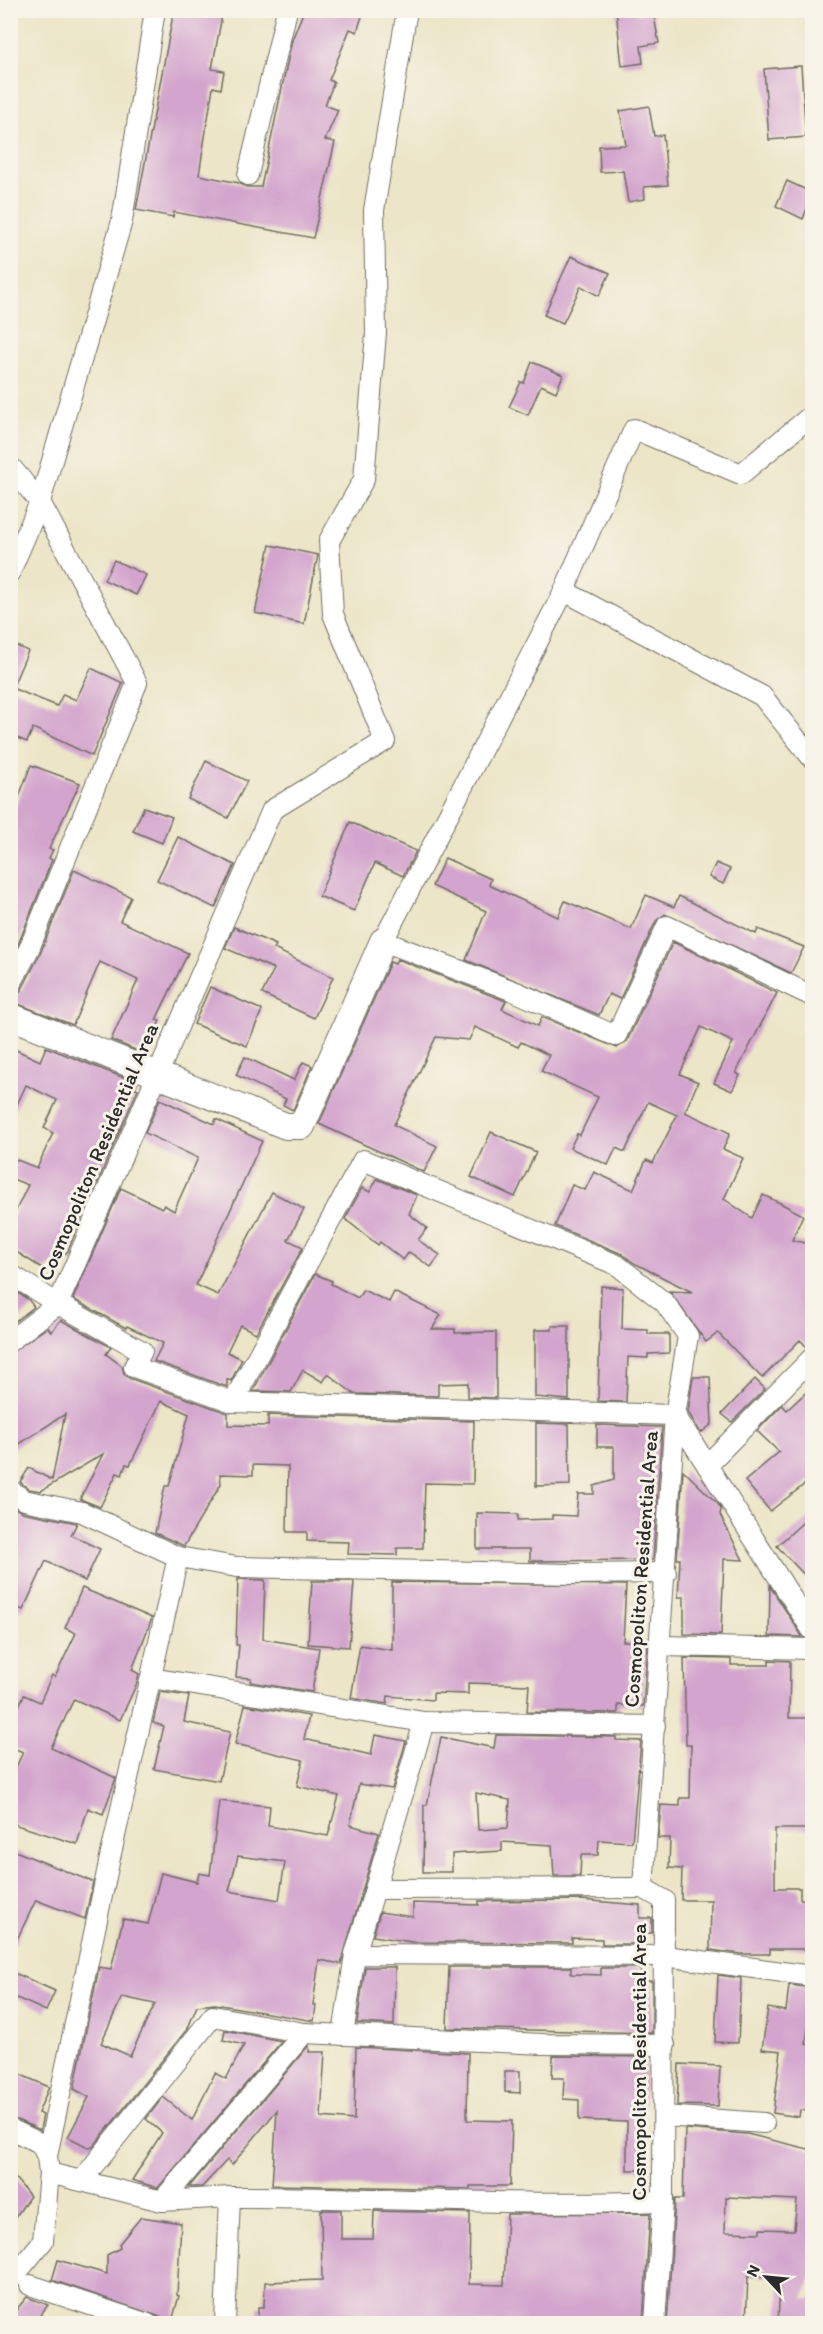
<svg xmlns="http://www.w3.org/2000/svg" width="823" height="2334" viewBox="0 0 823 2334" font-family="Itim,sans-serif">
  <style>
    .building { fill: #d3a4cd; fill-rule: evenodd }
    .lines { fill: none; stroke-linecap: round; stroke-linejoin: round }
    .minor-casing { stroke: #6f6c62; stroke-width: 22 }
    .tertiary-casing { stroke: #6f6c62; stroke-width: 28 }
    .minor { stroke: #fff; stroke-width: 20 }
    .tertiary { stroke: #fff; stroke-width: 26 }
    .labels { text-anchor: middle; stroke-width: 6; stroke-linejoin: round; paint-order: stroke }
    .street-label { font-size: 21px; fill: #2b2b2b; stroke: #f7f3e8 }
  </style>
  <rect width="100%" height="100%" fill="#f7f3e8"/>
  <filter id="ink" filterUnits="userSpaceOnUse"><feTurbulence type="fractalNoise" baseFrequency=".0167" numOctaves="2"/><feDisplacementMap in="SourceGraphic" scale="12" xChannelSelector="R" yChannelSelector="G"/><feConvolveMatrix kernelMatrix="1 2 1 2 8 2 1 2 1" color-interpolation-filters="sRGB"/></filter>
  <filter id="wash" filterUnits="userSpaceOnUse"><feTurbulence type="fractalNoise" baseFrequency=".008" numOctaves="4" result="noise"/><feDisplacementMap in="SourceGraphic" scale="24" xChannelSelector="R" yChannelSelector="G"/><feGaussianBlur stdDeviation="1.35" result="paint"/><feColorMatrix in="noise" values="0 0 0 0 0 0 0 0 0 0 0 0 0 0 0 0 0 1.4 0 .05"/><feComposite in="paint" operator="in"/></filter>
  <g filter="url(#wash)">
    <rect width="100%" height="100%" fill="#ece5c7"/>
    <g id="blocks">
      <!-- building -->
      <g class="building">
        <polygon points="174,10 223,10 212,69 224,71 221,89 213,87 199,175 239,183 246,187 261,187 292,40 304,10 364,10 357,32 350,29 329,80 334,82 325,105 338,110 325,140 335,142 313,238 174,212 173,217 136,210"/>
        <polygon points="616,10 635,10 636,14 653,11 659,43 641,46 643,63 622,66"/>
        <polygon points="801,66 806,137 769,140 764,69"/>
        <polygon points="649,106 654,136 663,135 668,185 644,187 645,199 628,202 623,171 600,172 599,146 626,145 620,111"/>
        <polygon points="787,181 813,193 803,219 776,206"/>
        <polygon points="571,256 610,273 599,296 581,286 563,323 544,315"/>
        <polygon points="532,362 563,375 556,392 541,385 528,415 509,407 521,382 524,383"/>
        <polygon points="270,545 318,555 304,624 255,613"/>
        <polygon points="114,560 146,575 136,595 104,580"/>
        <polygon points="10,643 28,651 12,688 57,706 63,694 76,700 91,668 123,683 92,756 33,728 27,742 10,735"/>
        <polygon points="206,761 247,781 228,818 188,799"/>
        <polygon points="31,765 80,783 49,849 53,850 49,858 52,860 17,947 10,944 10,808 14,810"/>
        <polygon points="144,807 172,817 162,843 133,831"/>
        <polygon points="350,822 416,851 403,876 375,863 354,911 319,896"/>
        <polygon points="178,837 235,865 215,908 157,880"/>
        <polygon points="445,858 491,879 489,885 558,917 565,901 631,929 646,895 674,907 679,896 756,934 758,929 804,947 791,973 665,914 656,921 620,999 609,994 599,1015 466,960 486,911 432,886"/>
        <polygon points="716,863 730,869 723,884 709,877"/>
        <polygon points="74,870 131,897 120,921 188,953 156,1020 160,1021 145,1054 111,1040 138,980 100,962 73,1025 10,1001 21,991 40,954"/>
        <polygon points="234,927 276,945 274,949 333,977 314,1018 262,994 274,969 225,948"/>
        <polygon points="673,942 777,993 736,1073 740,1075 732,1091 714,1083 733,1042 701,1027 680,1074 698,1082 685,1112 730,1133 723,1149 743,1158 724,1199 752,1218 763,1195 778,1202 803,1215 792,1240 813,1245 813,1346 807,1347 800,1340 762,1378 718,1333 706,1342 669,1291 692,1292 634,1263 622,1254 555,1226 572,1185 585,1190 594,1172 633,1190 646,1160 653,1163 677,1115 648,1102 625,1152 616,1148 608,1165 570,1148 577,1134 580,1135 598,1097 541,1071 549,1055 521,1042 518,1047 475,1027 469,1040 436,1037 394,1125 437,1146 424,1172 319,1124 390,962 395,964 397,959 506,1001 502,1009 538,1026 542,1017 617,1048 627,1041"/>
        <polygon points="210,987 262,1010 247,1046 194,1024"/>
        <polygon points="10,1047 40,1061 46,1047 137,1083 135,1088 138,1089 67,1252 45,1270 10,1248 10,1223 28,1185 10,1178 10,1157 37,1168 53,1133 44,1128 57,1100 26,1085 10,1120"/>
        <polygon points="245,1057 294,1080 303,1062 312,1066 293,1110 283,1105 286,1099 236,1075"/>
        <polygon points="160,1099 214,1124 216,1119 262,1141 196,1285 218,1295 272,1192 304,1209 288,1240 303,1247 256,1333 240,1325 227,1352 242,1359 231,1381 227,1379 227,1387 154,1361 163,1343 127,1326 126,1328 73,1299 121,1188 162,1208 164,1205 174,1211 198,1158 145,1133"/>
        <polygon points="491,1132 536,1152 515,1197 471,1177"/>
        <polygon points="377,1179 417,1195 409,1214 427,1228 418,1240 440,1255 431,1267 409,1252 403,1260 380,1242 378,1245 345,1219 362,1188 370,1192"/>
        <polygon points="315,1274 332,1281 331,1284 358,1298 363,1290 389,1302 394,1292 441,1315 432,1329 455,1329 455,1333 496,1332 496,1398 468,1397 468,1383 438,1384 438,1396 354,1394 328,1374 323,1382 303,1370 291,1392 253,1391"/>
        <polygon points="601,1286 623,1288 622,1329 648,1330 648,1334 669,1334 669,1353 648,1354 648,1358 628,1357 626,1402 598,1401"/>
        <polygon points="10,1288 28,1299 34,1307 10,1325"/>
        <polygon points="61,1320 111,1347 106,1354 122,1366 124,1374 129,1378 228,1413 228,1425 268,1426 268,1415 474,1421 473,1484 425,1483 423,1548 397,1548 397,1555 348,1554 349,1542 307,1541 307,1532 287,1532 288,1466 253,1465 253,1475 220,1474 221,1484 184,1546 182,1545 155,1533 165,1486 169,1486 189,1414 161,1401 130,1465 126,1464 122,1475 117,1473 100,1507 80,1499 103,1454 41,1491 29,1489 20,1482 29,1468 52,1480 65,1414 10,1450 10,1353 48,1327 51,1332"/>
        <polygon points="552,1326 569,1326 569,1400 535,1397 535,1330 552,1330"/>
        <polygon points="693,1377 710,1377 712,1424 701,1433 688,1412"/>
        <polygon points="755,1379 765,1389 732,1422 722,1414"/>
        <polygon points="813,1386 813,1478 770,1511 745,1481 779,1452 757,1431 782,1405 787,1410"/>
        <polygon points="536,1423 569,1424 570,1485 536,1486"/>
        <polygon points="597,1425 662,1427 653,1560 530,1561 530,1549 477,1549 477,1513 518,1514 518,1520 552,1519 552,1515 576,1516 578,1494 594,1494 594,1486 614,1480 614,1447 597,1447"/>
        <polygon points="683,1470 718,1504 721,1509 720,1515 743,1560 724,1559 721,1635 684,1634 684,1597 678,1597 680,1559 677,1559"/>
        <polygon points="10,1505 22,1512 77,1523 71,1535 100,1549 85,1581 46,1561 23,1610 10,1605"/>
        <polygon points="813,1513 813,1584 777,1546"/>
        <polygon points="238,1579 265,1580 263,1639 319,1648 312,1692 250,1682 251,1678 236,1677 239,1645 236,1645"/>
        <polygon points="312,1581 354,1581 349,1647 308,1644"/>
        <polygon points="392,1582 626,1585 623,1641 648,1642 643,1706 618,1705 618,1713 527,1712 529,1685 468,1683 468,1694 433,1693 433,1700 388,1696 387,1704 351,1698 360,1645 392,1650"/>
        <polygon points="770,1586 802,1636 802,1637 769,1636"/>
        <polygon points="82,1588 152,1618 132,1670 139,1674 137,1683 120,1720 74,1699 51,1748 116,1778 103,1814 88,1808 77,1844 10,1823 10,1780 23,1752 10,1747 10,1725 24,1695 40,1702 52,1675 55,1677 76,1633 65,1628"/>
        <polygon points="684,1658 731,1659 731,1665 769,1665 769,1660 790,1661 789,1718 813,1718 813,1794 809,1794 810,1829 775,1829 775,1888 800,1888 800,1899 813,1899 813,1949 770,1949 770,1954 741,1954 710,1950 711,1900 681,1900 682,1869 669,1868 670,1838 658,1838 661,1805 680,1806 680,1798 690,1798 691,1745 686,1745"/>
        <polygon points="160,1692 189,1696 184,1722 230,1732 219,1781 154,1769 164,1726 153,1723"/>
        <path d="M245 1705 309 1716 304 1739 371 1755 375 1735 406 1741 392 1789 359 1784 350 1825 379 1833 341 1964 319 1960 313 2005H316L314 2021 215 2004 197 2006 188 2028 93 2147H88L68 2137 89 2097 74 2089 99 1967 111 1969 123 1919 148 1924 161 1873 197 1882 199 1873 210 1875 219 1801 270 1806 268 1826 328 1836 339 1796 297 1786 303 1760 235 1744ZM238 1856 285 1862 279 1900 229 1891ZM122 1997 155 2004 130 2056 101 2043Z"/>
        <path d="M496 1735 616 1737V1740L641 1741 632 1842 599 1840 598 1855H581L580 1876H554L552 1845 502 1842V1851L452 1854V1872H423L424 1805H427L441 1737 494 1748ZM476 1793 510 1800 508 1828 478 1830Z"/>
        <polygon points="10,1849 93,1882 85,1919 36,1900 10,1954"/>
        <polygon points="580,1900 640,1905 640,1918 652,1918 652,1933 639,1933 639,1944 602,1944 602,1939 572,1938 572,1943 412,1942 373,1936 380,1912 413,1917 413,1903 479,1905 479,1901"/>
        <polygon points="365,1967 395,1967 394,2025 357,2023"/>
        <polygon points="449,1967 571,1967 571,1974 601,1975 601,1968 637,1968 641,1970 641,1981 652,1981 652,2033 447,2028"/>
        <polygon points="10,1971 55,1991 46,2011 10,1995"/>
        <polygon points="718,1975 741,1978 738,2043 715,2042"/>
        <polygon points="789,1985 813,1988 806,2044 813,2045 813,2112 800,2110 799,2117 773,2113 781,2051 762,2049 768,2008 786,2011"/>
        <polygon points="225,2030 282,2041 158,2188 132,2180 162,2133 146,2119 163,2097 192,2120 215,2073 226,2079 244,2045 223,2040"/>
        <polygon points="309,2045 309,2052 325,2052 321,2117 354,2120 356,2047 468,2053 467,2120 512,2121 510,2186 470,2186 470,2189 272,2185 277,2110 232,2165 227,2160 202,2187 189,2187"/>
        <polygon points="553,2056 646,2057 642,2170 627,2170 627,2122 579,2120 579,2100 563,2099 564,2078 552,2078"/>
        <polygon points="679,2064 720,2066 718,2106 677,2105"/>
        <polygon points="10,2070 49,2087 38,2113 43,2115 40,2130 10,2117"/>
        <polygon points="505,2071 520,2071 520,2093 505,2092"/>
        <path d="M685 2129 747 2134 813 2150V2271L804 2299H813V2324H778L780 2277 748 2276 746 2324H667L675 2199H683ZM726 2197 797 2200 794 2230 760 2229V2233L725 2232Z"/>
        <polygon points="10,2172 30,2196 10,2225"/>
        <polygon points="321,2210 341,2210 341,2239 373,2239 374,2211 470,2213 469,2284 504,2285 507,2214 650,2213 643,2324 258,2324 258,2307 264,2307 265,2282 322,2280"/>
        <polygon points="141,2217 181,2223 177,2295 179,2296 172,2321 52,2280 58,2260 107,2274 107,2255 120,2248 119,2244"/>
        <polygon points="27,2297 48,2305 33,2324 10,2324 10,2317"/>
      </g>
    </g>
  </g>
  <g filter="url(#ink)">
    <use href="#blocks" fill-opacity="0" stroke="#6f6c62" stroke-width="1.5"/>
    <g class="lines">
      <defs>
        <g id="minor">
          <polyline points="407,10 374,210 376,333 364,479 329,541 333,614 385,741 272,810 58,1304 142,1351 134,1367 233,1402 675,1415 643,1888 664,1900 663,2201 655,2324"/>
          <polyline points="248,175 287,10"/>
          <polyline points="10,466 40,502 137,683 29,949 10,986"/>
          <polyline points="10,572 40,502 122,221 155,10"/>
          <polyline points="564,591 634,429 741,474 812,415"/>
          <polyline points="812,758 762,696 564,591 383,941 516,992 616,1036 667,926 812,996"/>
          <polyline points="10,1274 58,1304 10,1341"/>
          <polyline points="233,1402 363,1160 617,1265 665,1303 688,1336 675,1415 812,1630"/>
          <polyline points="707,1465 812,1358"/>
          <polyline points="10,1490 24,1500 82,1512 178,1557 237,1567 572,1574 666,1573"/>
          <polyline points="661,1646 812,1649"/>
          <polyline points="151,1678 424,1722 655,1726"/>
          <polyline points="424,1722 375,1889 643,1888"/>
          <polyline points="355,1954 375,1889"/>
          <polyline points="343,2035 355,1954 665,1956 812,1976"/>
          <polyline points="664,2116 764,2123"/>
          <polyline points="10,2129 40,2143 47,2156 49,2173 43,2241 10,2281"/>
          <polyline points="47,2156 110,1858 178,1557"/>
          <polyline points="49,2173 162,2201 304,2033 543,2044 665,2045"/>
          <polyline points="81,2181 213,2016 304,2033"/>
          <polyline points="162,2201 230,2197"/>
          <polyline points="30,2285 148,2324"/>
          <path d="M225 2324 230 2197C375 2196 519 2207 663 2201"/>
        </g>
        <polyline id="tertiary" points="10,1016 286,1126 302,1126 383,941"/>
      </defs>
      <!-- minor casing -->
      <use href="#minor" class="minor-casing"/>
      <!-- tertiary casing -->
      <use href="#tertiary" class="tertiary-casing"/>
      <!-- minor -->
      <use href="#minor" class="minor"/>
      <!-- tertiary -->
      <use href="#tertiary" class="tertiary"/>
    </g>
  </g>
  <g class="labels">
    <!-- street labels -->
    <g class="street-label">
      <text transform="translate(98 1152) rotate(-67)" y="7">Cosmopoliton Residential Area</text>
      <text transform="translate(641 1569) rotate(-86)" y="7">Cosmopoliton Residential Area</text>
      <text transform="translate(639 2062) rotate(-90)" y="7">Cosmopoliton Residential Area</text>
    </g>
  </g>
  <!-- margin -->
  <rect width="823" height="2334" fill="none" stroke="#f7f3e8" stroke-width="36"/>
  <!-- north arrow -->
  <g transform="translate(766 2277) rotate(296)" stroke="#f7f3e8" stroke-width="4.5" paint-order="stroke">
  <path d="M0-4.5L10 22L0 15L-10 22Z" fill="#2b2b2b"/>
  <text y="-9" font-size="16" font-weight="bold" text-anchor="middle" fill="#2b2b2b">N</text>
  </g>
</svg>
